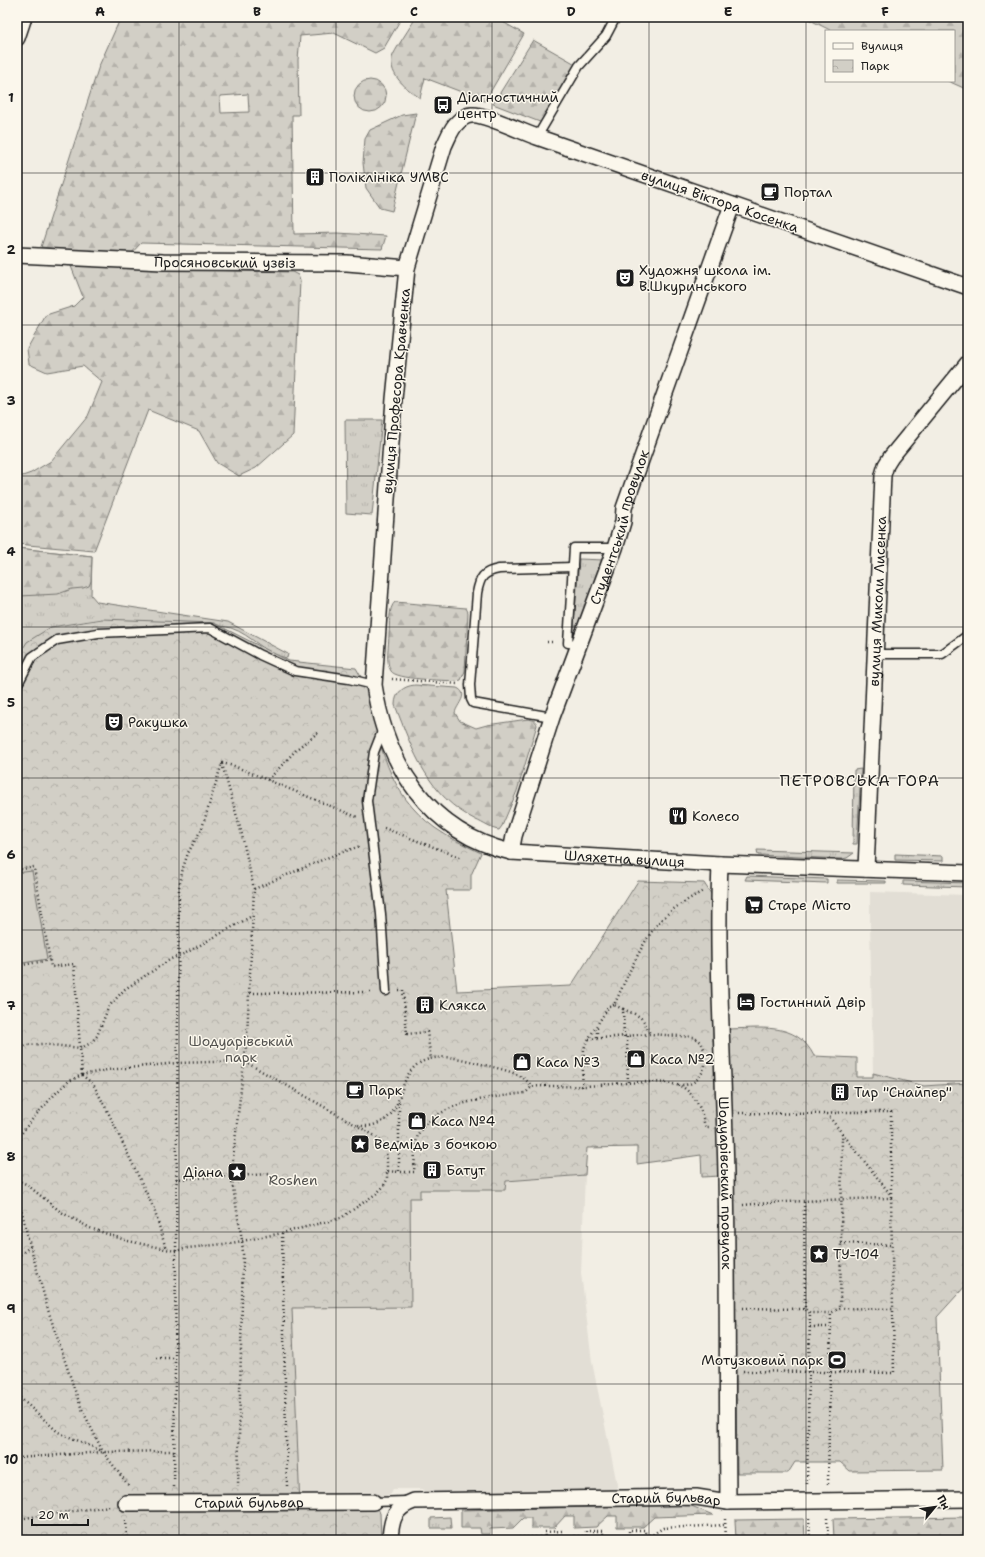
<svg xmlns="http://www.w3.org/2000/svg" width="985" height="1557" viewBox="0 0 985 1557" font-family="'Shantell Sans',sans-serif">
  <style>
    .built { fill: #e2ded5 }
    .grass { fill: url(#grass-tufts); stroke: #777671 }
    .forest { fill: url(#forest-firs); stroke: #777671; fill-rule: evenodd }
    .park { fill: url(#park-crowns); stroke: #777671 }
    .garden { fill: #d2cfc6; stroke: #777671 }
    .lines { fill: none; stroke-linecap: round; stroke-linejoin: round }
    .lane-casing { stroke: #1c1c1c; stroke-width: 11 }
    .street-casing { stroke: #1c1c1c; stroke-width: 18 }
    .path { stroke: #1c1c1c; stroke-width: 2.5; stroke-dasharray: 1 3; stroke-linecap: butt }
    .lane { stroke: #fbf7ec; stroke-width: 8 }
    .street { stroke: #fbf7ec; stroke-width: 15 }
    .grid { fill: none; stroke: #1c1c1c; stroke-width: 1; stroke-opacity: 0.55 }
    .labels { text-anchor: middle; stroke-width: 3; stroke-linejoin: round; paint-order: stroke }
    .poi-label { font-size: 14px; fill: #1c1c1c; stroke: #fbf7ec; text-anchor: start }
    .street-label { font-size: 14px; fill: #1c1c1c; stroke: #fbf7ec }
    .park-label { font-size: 14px; fill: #53524f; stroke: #fbf7ec }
    .quarter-label { font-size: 16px; letter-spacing: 1px; fill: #1c1c1c; stroke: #fbf7ec }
    .neatline { fill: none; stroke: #1c1c1c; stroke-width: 1.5 }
    .grid-label { font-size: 13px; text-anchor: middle; font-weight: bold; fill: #1c1c1c }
  </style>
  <defs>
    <pattern id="grass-tufts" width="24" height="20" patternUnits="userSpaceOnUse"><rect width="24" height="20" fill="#d2cfc6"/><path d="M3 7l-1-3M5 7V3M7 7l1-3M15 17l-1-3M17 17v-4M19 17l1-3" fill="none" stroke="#b4b1aa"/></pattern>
    <pattern id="forest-firs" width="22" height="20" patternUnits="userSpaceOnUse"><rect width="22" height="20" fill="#d2cfc6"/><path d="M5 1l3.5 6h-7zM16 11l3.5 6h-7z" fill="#b4b1aa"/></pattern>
    <pattern id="park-crowns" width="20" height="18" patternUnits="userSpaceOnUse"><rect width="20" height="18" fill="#d2cfc6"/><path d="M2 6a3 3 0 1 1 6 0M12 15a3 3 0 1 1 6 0" fill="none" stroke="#b4b1aa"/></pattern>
  </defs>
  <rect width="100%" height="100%" fill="#f2eee4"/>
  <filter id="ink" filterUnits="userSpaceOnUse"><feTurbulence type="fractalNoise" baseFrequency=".025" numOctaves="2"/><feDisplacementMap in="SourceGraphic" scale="8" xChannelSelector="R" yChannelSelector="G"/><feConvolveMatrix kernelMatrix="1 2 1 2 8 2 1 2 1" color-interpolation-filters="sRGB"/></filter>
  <g filter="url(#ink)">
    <!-- built -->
    <g class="built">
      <polygon points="870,892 968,895 968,1083 924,1086 873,1073 870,923"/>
      <polygon points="585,1175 581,1273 592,1362 619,1494 425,1494 422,1489 393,1489 391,1493 387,1496 299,1497 292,1308 326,1307 409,1248 410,1198 420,1190 505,1190 505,1181"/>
    </g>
    <!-- grass -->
    <g class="grass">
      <polygon points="345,420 382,420 372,515 346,513"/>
      <path d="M17 548 92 556 91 595 97 602 228 622 288 654 287 658C265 655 252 635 231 628 225 626 218 626 212 625L17 664Z"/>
      <polygon points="579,559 604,560 581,626 574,626"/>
      <polygon points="861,769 857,844 853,844 854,770"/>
      <polygon points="757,850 854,853 847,858 842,859 758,855"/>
      <polygon points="895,854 943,856 943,861 895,860"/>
      <polygon points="747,876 827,879 827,883 745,880"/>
      <polygon points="837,880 886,881 886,883 837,883"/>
      <polygon points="903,881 968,883 968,887 903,885"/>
      <polygon points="450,1517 451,1528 431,1528 431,1518"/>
    </g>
    <!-- forest -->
    <g class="forest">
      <path d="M121 17H402L384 48 375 53 334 33 300 36 298 60 299 115H292L294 234 338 233 386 236 382 249 141 243 128 257 41 247 99 66ZM248 94 249 112 221 113 220 96Z"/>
      <path d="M416 17H494L524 34 485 101 425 78 420 98C407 89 389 76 392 58 393 52 412 25 416 17Z"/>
      <polygon points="804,17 968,17 968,90 948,81 954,81 954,31 832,31"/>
      <polygon points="533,40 579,66 545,124 493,104"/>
      <circle cx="370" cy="96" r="16"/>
      <polygon points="416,113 392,211 380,208 366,188 363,163 365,139 370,130 402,115"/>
      <polygon points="69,261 154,269 292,272 298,275 300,281 293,435 256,468 239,476 217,463 199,431 148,410 94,551 17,544 17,478 31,473 51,461 88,416 102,382 83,366 47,372 29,364 27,349 46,315 74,306 83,297"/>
      <polygon points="17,548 92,556 91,581 89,586 83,588 72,589 58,594 20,596 17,597"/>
      <path d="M395 602 466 608 468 612 465 671 461 680 456 681C444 680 396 680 391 671 385 662 389 645 389 634 390 625 388 608 395 602Z"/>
      <path d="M415 685 457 688C470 694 457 704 455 713L460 721 476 728 487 725 528 719C532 720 536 720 537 725L517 791 502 826 499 830C491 829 483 823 476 820 428 796 413 752 395 705 395 693 403 686 415 685Z"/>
      <polygon points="689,1505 713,1515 654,1517 643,1527 617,1527 617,1516 608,1516 596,1527 574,1528 574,1516 565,1516 554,1528 531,1528 531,1518 523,1518 513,1528 490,1529 490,1534 481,1534 480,1528 461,1528 461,1510"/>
      <polygon points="968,1517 968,1538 834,1539 833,1519"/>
      <polygon points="804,1519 805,1539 736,1540 735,1520"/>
    </g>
    <!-- park -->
    <path class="park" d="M102 619 214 623 289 661 356 668 364 682 367 691C380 744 387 793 435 828 449 838 465 845 481 853L471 875V890H446L457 991 571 986 638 881 704 883 713 897 725 1029C759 1029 796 1020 814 1056L857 1058V1077H873V1073L924 1086 968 1083V1283L937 1317 943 1470 850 1471 840 1462H795L788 1473H737L734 1219 720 1176 702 1177 701 1155 637 1164V1147L587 1148 585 1175 506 1181 505 1190H420V1198H410L411 1307 292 1308 300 1507H375L380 1513 381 1540H17V658L27 642 51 627Z"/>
    <!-- garden -->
    <polygon class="garden" points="32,871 47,959 17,964 17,873"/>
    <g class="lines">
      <defs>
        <g id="lane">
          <polyline points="537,137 579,66 606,36 616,17"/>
          <polyline points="579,644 568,643 574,548 615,548"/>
          <polyline points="875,654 942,654 968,635"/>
          <polyline points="19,682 32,657 57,640 98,633 210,628 260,655 295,671 349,679 374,685"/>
          <path d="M552 717 473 703 471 699 470 685 477 593C480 577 483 572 499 569L573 567"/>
          <polyline points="383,729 374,752 367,801 381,914 386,991"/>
          <polyline points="373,1502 407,1501"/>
        </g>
        <g id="street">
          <polyline points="17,38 24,17"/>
          <path id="s1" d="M17 255 163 262 347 263 407 268"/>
          <path id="s2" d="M968 287 537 137C525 133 482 113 472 115 467 115 461 119 458 122 451 128 448 138 444 146L407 268 394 399 374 685C386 764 429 833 511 852L720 864 968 873"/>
          <path id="s3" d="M511 852 514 836 552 717 615 548 623 522 624 508 732 205"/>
          <path id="s4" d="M720 864C716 967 724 1071 726 1175 728 1284 727 1393 728 1502"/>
          <path id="s5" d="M866 869 883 475 886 465 891 457 968 363"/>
          <path id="s6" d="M126 1503 373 1502"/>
          <path id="s7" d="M390 1540C391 1520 394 1508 414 1501L696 1497 728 1502 968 1499"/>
        </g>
      </defs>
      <!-- lane casing -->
      <use href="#lane" class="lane-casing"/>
      <!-- street casing -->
      <use href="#street" class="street-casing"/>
      <!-- path -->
      <g class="path">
        <polyline points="547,642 555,642"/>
        <polyline points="392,679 458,684"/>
        <polyline points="222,763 234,766 357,817"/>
        <polyline points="222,764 241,831 254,889 247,1036 231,1176 242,1240 243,1254 238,1486"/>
        <polyline points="268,780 298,748 320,731"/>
        <polyline points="384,828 462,858"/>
        <polyline points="17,870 34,867 51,967 74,964 82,1075"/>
        <polyline points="254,889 329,857 360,846"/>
        <polyline points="17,966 50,960"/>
        <polyline points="399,990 403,990 407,1034 427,1032 431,1059"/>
        <polyline points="250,993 374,992"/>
        <path d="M623 1009C642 1017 642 1016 650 1034"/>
        <polyline points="597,1028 597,1038"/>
        <path d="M624 1037 623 1009 614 1005C626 980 643 938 662 919 674 907 689 899 703 891"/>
        <polyline points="627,1037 628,1084"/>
        <polyline points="589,1039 650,1034 664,1035 694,1037 701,1042 704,1049"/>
        <polyline points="17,1048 27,1045 42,1044 81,1048 91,1043 97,1036 109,1006 125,989 171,959 186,953 252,916"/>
        <polyline points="82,1075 93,1084 108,1112 154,1209 166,1249"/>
        <path d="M678 1085C693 1086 701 1079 705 1065"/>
        <polyline points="582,1087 584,1049 586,1043 609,1006 614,1005"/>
        <path d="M399 1102V1172H414C415 1160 414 1147 418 1135 422 1122 449 1107 462 1104 482 1098 504 1096 525 1093 528 1091 530 1088 532 1087 539 1085 572 1087 581 1086 605 1086 664 1076 684 1088 698 1098 702 1112 705 1127H709"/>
        <polyline points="739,1113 827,1114 844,1112 891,1112 891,1198"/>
        <polyline points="827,1114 842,1133 841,1243 840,1308"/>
        <path d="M358 1125C364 1127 371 1126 376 1124 409 1113 393 1072 426 1060 448 1053 468 1061 489 1066 504 1070 523 1073 532 1087"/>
        <polyline points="842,1133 891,1195"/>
        <path d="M17 1139 35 1116 57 1092 69 1081 82 1075 107 1070 177 1063 244 1061 375 1136C388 1146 387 1156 387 1171"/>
        <polyline points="233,1162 244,1175"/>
        <polyline points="176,1179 271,1174"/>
        <polyline points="17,1180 26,1184 61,1212 90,1228 128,1241 175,1251 188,1248 232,1243 282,1233 341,1218 377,1193 383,1187 387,1180 387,1171 399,1172"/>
        <polyline points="17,1191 28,1238 49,1313 74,1388 81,1407 103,1452 129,1486"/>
        <path d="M743 1205C792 1201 841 1199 891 1198L893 1309 840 1308 831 1313H810L805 1309 804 1201"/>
        <polyline points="282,1233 287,1486"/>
        <polyline points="841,1243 891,1245"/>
        <polyline points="17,1257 31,1246"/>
        <polyline points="743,1308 805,1309"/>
        <polyline points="810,1327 830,1327"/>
        <polyline points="156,1358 174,1358"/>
        <polyline points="743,1371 894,1373 893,1309"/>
        <polyline points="17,1395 58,1432 102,1451"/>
        <polyline points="17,1458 103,1452 174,1451"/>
        <polyline points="807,1484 810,1313"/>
        <polyline points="828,1484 831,1313"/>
        <polyline points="174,1487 179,888 183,868 188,853 202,828 222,763"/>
        <polyline points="809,1518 810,1540"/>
        <polyline points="827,1518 828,1540"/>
        <polyline points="17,1519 110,1506"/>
        <polyline points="725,1519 726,1540"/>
        <polyline points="126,1520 127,1540"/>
        <polyline points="645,1535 652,1535 663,1528 725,1525"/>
        <polyline points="603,1536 629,1536"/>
        <polyline points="562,1537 586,1536"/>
        <polyline points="501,1540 501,1538 545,1537"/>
        <polyline points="545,1540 545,1532 562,1531 562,1540"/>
        <polyline points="586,1540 586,1531 603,1531 603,1540"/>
        <polyline points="629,1540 629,1530 645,1530 646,1540"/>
      </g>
      <!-- lane -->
      <use href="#lane" class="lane"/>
      <!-- street -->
      <use href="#street" class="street"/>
    </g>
  </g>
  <!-- grid -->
  <path class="grid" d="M179 17V1540M336 17V1540M492 17V1540M649 17V1540M806 17V1540M17 173H968M17 325H968M17 476H968M17 627H968M17 778H968M17 930H968M17 1081H968M17 1232H968M17 1384H968"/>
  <!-- icons -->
  <defs>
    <symbol id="bus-square" viewBox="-11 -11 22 22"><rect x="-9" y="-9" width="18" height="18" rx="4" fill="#1c1c1c" stroke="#fbf7ec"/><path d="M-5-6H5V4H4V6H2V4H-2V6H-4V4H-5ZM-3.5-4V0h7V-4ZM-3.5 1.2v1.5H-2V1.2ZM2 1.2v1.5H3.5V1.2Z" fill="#fff"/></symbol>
    <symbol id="building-square" viewBox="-11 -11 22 22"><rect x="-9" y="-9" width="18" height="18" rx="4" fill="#1c1c1c" stroke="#fbf7ec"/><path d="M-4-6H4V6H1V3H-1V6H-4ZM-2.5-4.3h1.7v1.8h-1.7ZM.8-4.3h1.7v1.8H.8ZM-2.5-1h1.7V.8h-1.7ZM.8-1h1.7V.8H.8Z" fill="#fff"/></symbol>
    <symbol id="cafe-square" viewBox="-11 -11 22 22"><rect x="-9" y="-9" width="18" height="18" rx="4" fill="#1c1c1c" stroke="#fbf7ec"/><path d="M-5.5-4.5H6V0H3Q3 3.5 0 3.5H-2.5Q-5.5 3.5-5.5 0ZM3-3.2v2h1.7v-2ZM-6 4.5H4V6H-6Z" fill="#fff"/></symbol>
    <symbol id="theatre-square" viewBox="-11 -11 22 22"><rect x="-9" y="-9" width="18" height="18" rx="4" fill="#1c1c1c" stroke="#fbf7ec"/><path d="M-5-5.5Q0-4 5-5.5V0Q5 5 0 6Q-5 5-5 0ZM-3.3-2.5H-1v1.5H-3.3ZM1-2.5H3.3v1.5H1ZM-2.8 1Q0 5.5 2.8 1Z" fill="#fff"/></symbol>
    <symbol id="restaurant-square" viewBox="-11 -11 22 22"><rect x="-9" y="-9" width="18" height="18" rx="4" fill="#1c1c1c" stroke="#fbf7ec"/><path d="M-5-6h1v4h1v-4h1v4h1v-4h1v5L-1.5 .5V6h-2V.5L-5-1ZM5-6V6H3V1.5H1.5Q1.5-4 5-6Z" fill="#fff"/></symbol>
    <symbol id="supermarket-square" viewBox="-11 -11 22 22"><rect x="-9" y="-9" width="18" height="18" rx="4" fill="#1c1c1c" stroke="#fbf7ec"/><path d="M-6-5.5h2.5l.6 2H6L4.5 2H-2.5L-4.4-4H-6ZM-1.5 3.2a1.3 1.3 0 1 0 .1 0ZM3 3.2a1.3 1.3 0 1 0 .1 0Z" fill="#fff"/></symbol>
    <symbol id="hotel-square" viewBox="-11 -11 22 22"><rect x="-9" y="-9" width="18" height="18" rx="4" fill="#1c1c1c" stroke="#fbf7ec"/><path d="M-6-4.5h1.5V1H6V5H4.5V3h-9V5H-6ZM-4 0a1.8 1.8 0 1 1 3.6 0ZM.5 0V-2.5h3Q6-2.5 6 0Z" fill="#fff"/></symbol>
    <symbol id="shop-square" viewBox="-11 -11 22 22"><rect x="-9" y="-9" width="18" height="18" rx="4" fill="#1c1c1c" stroke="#fbf7ec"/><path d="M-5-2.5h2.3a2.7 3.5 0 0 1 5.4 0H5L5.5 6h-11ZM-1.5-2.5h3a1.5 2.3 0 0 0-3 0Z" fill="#fff"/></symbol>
    <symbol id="sight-square" viewBox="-11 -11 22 22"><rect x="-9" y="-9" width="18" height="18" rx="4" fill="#1c1c1c" stroke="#fbf7ec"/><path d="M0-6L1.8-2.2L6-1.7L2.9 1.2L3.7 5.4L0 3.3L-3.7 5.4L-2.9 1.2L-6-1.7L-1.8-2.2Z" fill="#fff"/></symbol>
    <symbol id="stadium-square" viewBox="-11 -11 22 22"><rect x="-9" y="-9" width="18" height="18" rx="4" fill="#1c1c1c" stroke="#fbf7ec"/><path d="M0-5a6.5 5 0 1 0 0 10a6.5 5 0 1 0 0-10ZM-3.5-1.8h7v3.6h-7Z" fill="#fff"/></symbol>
  </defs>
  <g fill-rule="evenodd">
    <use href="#bus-square" x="432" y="94" width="22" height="22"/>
    <use href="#building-square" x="304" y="166" width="22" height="22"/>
    <use href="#cafe-square" x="759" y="181" width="22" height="22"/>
    <use href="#theatre-square" x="614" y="267" width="22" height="22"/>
    <use href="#theatre-square" x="103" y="711" width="22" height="22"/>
    <use href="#restaurant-square" x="667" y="805" width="22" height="22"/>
    <use href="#supermarket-square" x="743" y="894" width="22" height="22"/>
    <use href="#hotel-square" x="735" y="991" width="22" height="22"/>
    <use href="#building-square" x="414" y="994" width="22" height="22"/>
    <use href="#shop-square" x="625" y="1048" width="22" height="22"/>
    <use href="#shop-square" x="511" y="1051" width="22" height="22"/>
    <use href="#cafe-square" x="344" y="1079" width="22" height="22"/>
    <use href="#building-square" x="829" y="1081" width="22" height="22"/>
    <use href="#shop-square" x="406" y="1110" width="22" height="22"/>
    <use href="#sight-square" x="349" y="1133" width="22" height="22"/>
    <use href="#building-square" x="421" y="1159" width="22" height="22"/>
    <use href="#sight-square" x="226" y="1161" width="22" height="22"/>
    <use href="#sight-square" x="808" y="1243" width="22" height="22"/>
    <use href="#stadium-square" x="826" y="1349" width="22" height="22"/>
  </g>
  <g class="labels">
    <!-- poi labels -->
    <g class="poi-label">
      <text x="457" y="102">Діагностичний<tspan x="457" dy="16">центр</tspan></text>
      <text x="329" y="182">Поліклініка УМВС</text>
      <text x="784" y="197">Портал</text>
      <text x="639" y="275">Художня школа ім.<tspan x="639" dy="16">В.Шкуринського</tspan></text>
      <text x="128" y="727">Ракушка</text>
      <text x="692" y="821">Колесо</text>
      <text x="768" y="910">Старе Місто</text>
      <text x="760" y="1007">Гостинний Двір</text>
      <text x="439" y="1010">Клякса</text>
      <text x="650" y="1064">Каса №2</text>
      <text x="536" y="1067">Каса №3</text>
      <text x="369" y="1095">Парк</text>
      <text x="854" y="1097">Тир "Снайпер"</text>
      <text x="431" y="1126">Каса №4</text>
      <text x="374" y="1149">Ведмідь з бочкою</text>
      <text x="446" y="1175">Батут</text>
      <text x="223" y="1177" text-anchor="end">Діана</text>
      <text x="833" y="1259">ТУ-104</text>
      <text x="823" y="1365" text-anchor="end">Мотузковий парк</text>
    </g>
    <!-- street labels -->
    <g class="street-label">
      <text transform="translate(720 201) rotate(19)" y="5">вулиця Віктора Косенка</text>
      <text dy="5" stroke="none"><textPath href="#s1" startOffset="208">Просяновський узвіз</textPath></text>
      <text transform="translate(396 391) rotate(-85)" y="5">вулиця Професора Кравченка</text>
      <text dy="5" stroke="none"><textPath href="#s3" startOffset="343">Студентський провулок</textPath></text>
      <text dy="5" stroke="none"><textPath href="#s5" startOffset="268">вулиця Миколи Лисенка</textPath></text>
      <text dy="5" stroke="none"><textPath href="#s2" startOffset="1459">Шляхетна вулиця</textPath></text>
      <text dy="5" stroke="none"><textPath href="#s4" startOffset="319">Шодуарівський провулок</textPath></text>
      <text dy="5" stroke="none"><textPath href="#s7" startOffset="302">Старий бульвар</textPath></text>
      <text dy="5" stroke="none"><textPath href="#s6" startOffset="123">Старий бульвар</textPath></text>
    </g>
    <!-- park labels -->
    <g class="park-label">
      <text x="241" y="1046">Шодуарівський<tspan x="241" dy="16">парк</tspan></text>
      <text x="293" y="1185">Roshen</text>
    </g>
    <!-- quarter labels -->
    <g class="quarter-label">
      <text x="860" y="786">ПЕТРОВСЬКА ГОРА</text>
    </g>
  </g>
  <!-- margin -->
  <rect width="985" height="1557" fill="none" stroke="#fbf7ec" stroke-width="44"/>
  <!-- legend -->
  <rect x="825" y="30" width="130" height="52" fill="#fbf7ec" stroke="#a29f99"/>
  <rect x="833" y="43" width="20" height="6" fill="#fbf7ec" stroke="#a29f99"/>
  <text x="861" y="50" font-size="12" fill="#1c1c1c">Вулиця</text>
  <rect x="833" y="60" width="20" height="12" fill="url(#park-crowns)" stroke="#a29f99"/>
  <text x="861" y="70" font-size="12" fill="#1c1c1c">Парк</text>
  <!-- north arrow -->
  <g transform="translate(935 1507) rotate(61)" stroke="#fbf7ec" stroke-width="3" paint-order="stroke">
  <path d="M0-3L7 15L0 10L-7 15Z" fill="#1c1c1c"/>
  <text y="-6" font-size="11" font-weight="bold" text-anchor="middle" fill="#1c1c1c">Пн</text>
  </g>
  <!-- scale -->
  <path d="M32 1519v6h56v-6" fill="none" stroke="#1c1c1c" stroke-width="2"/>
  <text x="38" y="1519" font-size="12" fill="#1c1c1c" stroke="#fbf7ec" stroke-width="3" paint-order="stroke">20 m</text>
  <rect x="22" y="22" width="941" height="1513" class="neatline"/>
  <g class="grid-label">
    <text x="100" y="16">A</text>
    <text x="257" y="16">B</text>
    <text x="414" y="16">C</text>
    <text x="571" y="16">D</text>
    <text x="728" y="16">E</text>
    <text x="885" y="16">F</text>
    <text x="11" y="102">1</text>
    <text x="11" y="254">2</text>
    <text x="11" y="405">3</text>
    <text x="11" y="556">4</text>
    <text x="11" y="707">5</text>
    <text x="11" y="859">6</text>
    <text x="11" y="1010">7</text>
    <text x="11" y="1161">8</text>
    <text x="11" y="1313">9</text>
    <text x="11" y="1464">10</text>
  </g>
</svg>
